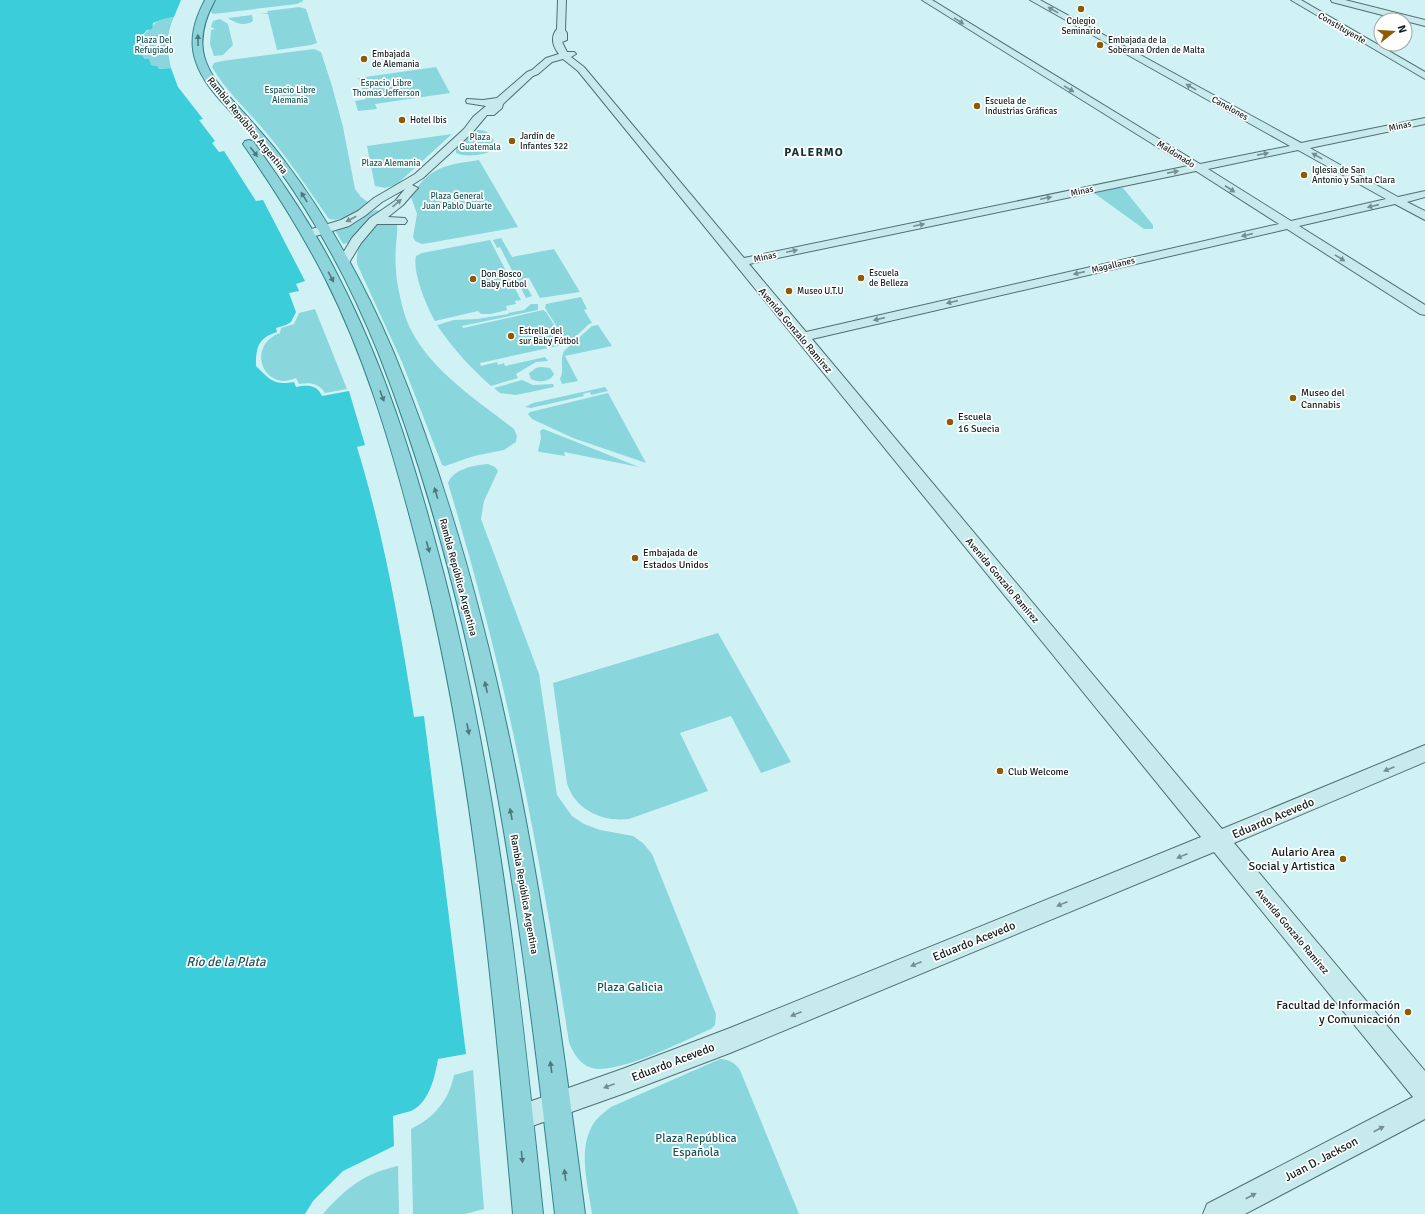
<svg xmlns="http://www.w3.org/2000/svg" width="1425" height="1214" viewBox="0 0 1425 1214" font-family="Signika,sans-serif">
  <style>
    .green { fill: #8ad6dd }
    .water { fill: #3bcdd9 }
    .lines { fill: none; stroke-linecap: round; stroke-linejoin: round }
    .secondary-casing { stroke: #506f72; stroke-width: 2 }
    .primary-casing { stroke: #318289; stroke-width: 2 }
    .secondary { fill: #c7eaed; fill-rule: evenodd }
    .primary { fill: #8ed4da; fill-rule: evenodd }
    .oneway { fill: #758e90 }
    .oneway2 { fill: #4f787c }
    .poi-dot { fill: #8c5b05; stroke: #fff; stroke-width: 1.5 }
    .labels { text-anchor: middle; stroke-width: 3.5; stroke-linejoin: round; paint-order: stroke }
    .far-poi-label { font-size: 9px; fill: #101d1e; stroke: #fff; text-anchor: start }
    .far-street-label { font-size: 9px; fill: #101d1e; stroke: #fff }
    .far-park-label { font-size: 9px; fill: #195459; stroke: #fff }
    .street-label { font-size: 10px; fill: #101d1e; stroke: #fff }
    .poi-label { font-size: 10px; fill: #101d1e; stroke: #fff; text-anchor: start }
    .far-district-label { font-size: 12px; font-weight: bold; letter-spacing: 1px; fill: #153335; stroke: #fff }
    .near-street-label { font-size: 12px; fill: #101d1e; stroke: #fff }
    .near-poi-label { font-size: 12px; fill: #101d1e; stroke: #fff; text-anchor: end }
    .near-park-label { font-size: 12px; fill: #195459; stroke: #fff }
    .near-water-label { font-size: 13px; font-style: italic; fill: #1d575d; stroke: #fff }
  </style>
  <rect width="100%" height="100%" fill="#d0f2f5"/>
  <!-- green -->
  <g class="green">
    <polygon points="216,0 303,0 303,1 297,4 213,14 210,11"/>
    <polygon points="299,7 306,9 317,43 311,45 277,50 268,14 259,14 268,13 267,11"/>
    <path d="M252 15 253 21C245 27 235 23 228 18Z"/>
    <path d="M174 17C166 33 167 51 171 68L159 69 157 66 151 65 136 50 135 45C137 41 140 39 143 36 154 24 156 19 174 17Z"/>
    <polygon points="220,19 228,24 233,45 223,55 214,56 210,44 211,30 215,29 211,27 213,21"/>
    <path d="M314 49 321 52 332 86 343 127 355 189 361 197 368 202 367 204C357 211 342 223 329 219 308 189 288 158 264 130 246 109 226 91 212 67L214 63 222 61Z"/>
    <polygon points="436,67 450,93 375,104 377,109 358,111 355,101 366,99 358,78"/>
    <path d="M478 130C488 129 494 138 496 148 488 155 466 158 456 153V149L474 132Z"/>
    <polygon points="452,134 396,185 385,188 375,186 367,146"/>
    <path d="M479 160 518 227 429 243 422 244 415 241 413 237 417 214 411 197C429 166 447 165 479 160Z"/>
    <polygon points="1118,187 1123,188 1153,225 1153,229 1144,229 1094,193"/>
    <polygon points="376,210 380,211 349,243 343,244 335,230"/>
    <path d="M396 223C398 227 397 231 397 235 395 251 395 265 397 281 400 297 403 313 410 328 431 371 478 401 514 429L517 436 516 442 504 450 474 456 445 466 442 465 402 362 357 264C355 246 366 236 377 224Z"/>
    <polygon points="501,238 512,257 554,249 580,292 540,298 529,278 522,279 532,296 526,298 500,247 497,248 493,240"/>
    <path d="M490 240 521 300 515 301 516 304 506 306 507 310 491 314H481L478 311 435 321C427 307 412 272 416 256L422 253Z"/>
    <polygon points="581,297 587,309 584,310 592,323 589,324 571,341 566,341 545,308 546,304"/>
    <path d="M531 304H538V310L462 326 463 328 543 310 546 312 565 342 562 345 480 363 481 366 497 362 498 365 504 363 505 366 545 357 548 361 536 362 516 374 518 378 491 386C470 367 453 349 437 325L454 320 477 319 508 314V313L524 310Z"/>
    <path d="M315 309 347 389 325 393C319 383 310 382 299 384L296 378C292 379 288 381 284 381 257 380 252 342 280 333L281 328 294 324 299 313Z"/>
    <path d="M598 325 612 346 565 356 578 381 562 384 560 379C565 370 559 360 564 351L592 326Z"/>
    <path d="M541 367 550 368 554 374C550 382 539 383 531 379L529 373 536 368Z"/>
    <polygon points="522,380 533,385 553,384 554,387 516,395 500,393 494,388"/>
    <polygon points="605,387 608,391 591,395 590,392 583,394 584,396 531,408 525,407 533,403"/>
    <polygon points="608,393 646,463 573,438 532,419 528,414 530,412"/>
    <polygon points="543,429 546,430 639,467 564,452 565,456 540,452 538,451 541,438 540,431"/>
    <path d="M488 464 495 467 498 471 484 501 481 519 539 674 557 795 572 816 584 824 600 830 633 836 643 843 652 854 716 1014 715 1025 711 1029C685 1040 618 1075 592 1068 580 1065 573 1053 569 1042 554 946 538 851 518 756 499 664 475 573 448 483 453 469 475 465 488 464Z"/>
    <path d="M718 633 791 762 761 773 731 716 680 733 708 791 629 819C602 822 575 810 567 783L553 683Z"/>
    <path d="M720 1059C729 1059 735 1063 740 1070L799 1214H592C588 1184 576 1146 596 1120 600 1115 606 1111 611 1107Z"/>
    <path d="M473 1070 484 1209 465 1214H413L411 1129C434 1118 449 1100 454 1075Z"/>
    <path d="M398 1166 399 1214H323C340 1194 362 1175 387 1169 391 1168 396 1166 398 1166Z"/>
  </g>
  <!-- water -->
  <path class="water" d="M0 0H181L174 17C165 18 161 20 153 23L152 29 147 30 136 43 135 48 145 59H149L151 65 157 66 159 69 171 68 178 87 203 119 199 120 215 141 212 143 219 152 224 151 256 201 263 200 305 281 296 284 299 291 289 293 296 312 291 322 286 325 276 328 277 332C258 338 256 347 256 366 269 379 274 386 294 382L296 387C306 385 317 384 322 396L349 391 365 445 357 447C384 535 400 626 414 717L424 716 466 1054 438 1059C435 1077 429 1103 411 1111 405 1113 398 1114 393 1116L394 1146 343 1171 313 1201 305 1214H0Z"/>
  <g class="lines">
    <defs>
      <g id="secondary">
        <path d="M558 0H566L565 30 567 33V40L562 42 567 52H574L576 54 571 57 584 67 744 258 1188 166 922 0H932L1200 164 1290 146 1030 0H1040L1301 143 1425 118V124L1310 148 1398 197 1425 191V197L1407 202 1425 211V220L1395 204 1299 226 1425 305V315L1420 314 1287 229 812 339 1222 829 1425 745V762L1234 843 1425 1071V1119L1245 1214H1203L1207 1204 1413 1097 1214 852 730 1053 625 1093 518 1131 509 1127 505 1118 509 1109 625 1068 730 1028 1201 837 578 71 563 59 552 62 538 74 533 76 503 104 502 108 494 115H487L472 133 423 178 412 185 418 188 416 190 403 205 388 217 405 218 407 221 405 224H377L361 243 347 266H339L337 263 352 238 370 218 395 201 405 189 382 202 366 215 349 226 309 238 305 237 303 234 305 231 341 220 358 211 374 198 415 174 464 129 473 117 486 106 467 103 466 101 467 99 483 100 497 98 527 72 532 70 546 58 559 54C553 47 550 37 557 29ZM1298 150 1386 199 1291 221 1208 169ZM1196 171 1279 224 806 332 749 264Z"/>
        <polygon points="1291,0 1301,0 1425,72 1425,79"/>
        <polygon points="1331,0 1345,0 1425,20 1425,26 1332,2"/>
      </g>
      <g id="primary">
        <path d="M205 0H215C204 20 198 41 206 62 214 83 231 98 245 114 258 129 271 143 283 159 328 218 364 283 393 351 505 621 548 926 585 1214H555C522 925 485 623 378 352 351 285 317 222 275 164 262 147 248 130 233 114 219 99 203 83 196 62 188 40 195 19 205 0Z"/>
        <path d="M249 140 253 141C285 186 316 231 340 280 383 364 412 455 436 545 496 764 520 989 543 1214H513C492 981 472 747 411 521 389 438 364 355 325 278 301 231 273 187 243 144L245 141Z"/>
      </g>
    </defs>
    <!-- secondary casing -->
    <use href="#secondary" class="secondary-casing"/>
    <!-- primary casing -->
    <use href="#primary" class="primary-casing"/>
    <!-- secondary -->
    <use href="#secondary" class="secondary"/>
    <!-- primary -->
    <use href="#primary" class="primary"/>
  </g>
  <!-- one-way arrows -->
  <defs><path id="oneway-solid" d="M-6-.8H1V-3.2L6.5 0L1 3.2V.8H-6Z"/></defs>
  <g class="oneway">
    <use href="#oneway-solid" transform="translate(1053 10) rotate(-151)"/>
    <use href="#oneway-solid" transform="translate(959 21) rotate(32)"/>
    <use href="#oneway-solid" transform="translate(1191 87) rotate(-151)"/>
    <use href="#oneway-solid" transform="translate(1069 89) rotate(31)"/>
    <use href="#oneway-solid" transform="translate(1263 154) rotate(-11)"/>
    <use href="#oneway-solid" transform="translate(1317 156) rotate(-151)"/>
    <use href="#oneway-solid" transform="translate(1173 172) rotate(-11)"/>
    <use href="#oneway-solid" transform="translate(1230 189) rotate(33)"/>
    <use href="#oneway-solid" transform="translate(1046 198) rotate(-12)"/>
    <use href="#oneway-solid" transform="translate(397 203) rotate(-41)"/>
    <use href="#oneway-solid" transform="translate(1373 206) rotate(167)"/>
    <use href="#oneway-solid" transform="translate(351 219) rotate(152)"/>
    <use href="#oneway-solid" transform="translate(919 225) rotate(-12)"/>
    <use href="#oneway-solid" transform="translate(1247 235) rotate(167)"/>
    <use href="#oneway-solid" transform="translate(792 251) rotate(-12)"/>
    <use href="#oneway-solid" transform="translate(1340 258) rotate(32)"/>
    <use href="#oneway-solid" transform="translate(1079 273) rotate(167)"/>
    <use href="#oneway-solid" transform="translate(952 302) rotate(167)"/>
    <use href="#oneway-solid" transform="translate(879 319) rotate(167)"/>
    <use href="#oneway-solid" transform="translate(1389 769) rotate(157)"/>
    <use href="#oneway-solid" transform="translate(1182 856) rotate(158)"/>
    <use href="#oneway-solid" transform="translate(1062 904) rotate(158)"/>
    <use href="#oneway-solid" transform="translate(916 964) rotate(158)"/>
    <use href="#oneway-solid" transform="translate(796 1014) rotate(158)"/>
    <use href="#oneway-solid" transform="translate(609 1086) rotate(159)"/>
    <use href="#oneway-solid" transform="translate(1379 1129) rotate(-28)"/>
    <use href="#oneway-solid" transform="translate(1251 1196) rotate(-28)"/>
  </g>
  <g class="oneway2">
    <use href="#oneway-solid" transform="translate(198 40) rotate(-91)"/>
    <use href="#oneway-solid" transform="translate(254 152) rotate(53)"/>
    <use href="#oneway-solid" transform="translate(304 197) rotate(-122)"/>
    <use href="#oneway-solid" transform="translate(331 277) rotate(62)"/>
    <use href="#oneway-solid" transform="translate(382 396) rotate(70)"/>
    <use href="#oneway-solid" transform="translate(436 493) rotate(-107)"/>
    <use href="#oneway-solid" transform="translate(428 547) rotate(75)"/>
    <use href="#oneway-solid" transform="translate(486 687) rotate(-102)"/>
    <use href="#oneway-solid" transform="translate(468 729) rotate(79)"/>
    <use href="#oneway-solid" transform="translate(511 814) rotate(-101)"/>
    <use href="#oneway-solid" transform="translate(551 1067) rotate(-98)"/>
    <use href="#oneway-solid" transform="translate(522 1157) rotate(84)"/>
    <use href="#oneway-solid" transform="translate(565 1175) rotate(-97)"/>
  </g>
  <!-- markers -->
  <g class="poi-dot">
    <circle cx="1081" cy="9" r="4"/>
    <circle cx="1100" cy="45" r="4"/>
    <circle cx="364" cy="59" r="4"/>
    <circle cx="977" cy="106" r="4"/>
    <circle cx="402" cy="120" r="4"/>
    <circle cx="512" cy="141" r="4"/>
    <circle cx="1304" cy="175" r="4"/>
    <circle cx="861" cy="278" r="4"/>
    <circle cx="473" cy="279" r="4"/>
    <circle cx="789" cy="291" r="4"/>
    <circle cx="511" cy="336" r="4"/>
    <circle cx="1293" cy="398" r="4"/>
    <circle cx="950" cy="422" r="4"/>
    <circle cx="635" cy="558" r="4"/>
    <circle cx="1000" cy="771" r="4"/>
    <circle cx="1343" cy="859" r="4"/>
    <circle cx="1408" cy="1012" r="4"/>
  </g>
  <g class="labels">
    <!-- far-poi labels -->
    <g class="far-poi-label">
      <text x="1081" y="24" text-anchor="middle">Colegio<tspan x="1081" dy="10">Seminario</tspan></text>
      <text x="1108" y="43">Embajada de la<tspan x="1108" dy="10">Soberana Orden de Malta</tspan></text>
      <text x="372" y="57">Embajada<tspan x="372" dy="10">de Alemania</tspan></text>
      <text x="985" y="104">Escuela de<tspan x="985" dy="10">Industrias Gráficas</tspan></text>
      <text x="410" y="123">Hotel Ibis</text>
      <text x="520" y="139">Jardín de<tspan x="520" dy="10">Infantes 322</tspan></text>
      <text x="1312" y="173">Iglesia de San<tspan x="1312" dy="10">Antonio y Santa Clara</tspan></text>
      <text x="869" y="276">Escuela<tspan x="869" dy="10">de Belleza</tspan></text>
      <text x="481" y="277">Don Bosco<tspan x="481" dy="10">Baby Futbol</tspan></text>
      <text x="797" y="294">Museo U.T.U</text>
      <text x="519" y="334">Estrella del<tspan x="519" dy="10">sur Baby Fútbol</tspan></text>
    </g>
    <!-- far-street labels -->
    <g class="far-street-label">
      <text transform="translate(1342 28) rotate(30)" y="3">Constituyente</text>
      <text transform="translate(1230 108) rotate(29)" y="3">Canelones</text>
      <text transform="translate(1400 126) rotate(-12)" y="3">Minas</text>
      <text transform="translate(1176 154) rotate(32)" y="3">Maldonado</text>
      <text transform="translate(1082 191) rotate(-12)" y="3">Minas</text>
      <text transform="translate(765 257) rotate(-12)" y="3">Minas</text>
      <text transform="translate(1113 265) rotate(-13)" y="3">Magallanes</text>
    </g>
    <!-- far-park labels -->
    <g class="far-park-label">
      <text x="154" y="43">Plaza Del<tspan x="154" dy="10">Refugiado</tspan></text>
      <text x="386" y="86">Espacio Libre<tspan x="386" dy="10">Thomas Jefferson</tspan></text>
      <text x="290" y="93">Espacio Libre<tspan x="290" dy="10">Alemania</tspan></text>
      <text x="480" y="140">Plaza<tspan x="480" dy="10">Guatemala</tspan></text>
      <text x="391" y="166">Plaza Alemania</text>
      <text x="457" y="199">Plaza General<tspan x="457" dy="10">Juan Pablo Duarte</tspan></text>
    </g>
    <!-- street labels -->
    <g class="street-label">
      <text transform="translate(248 125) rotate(51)" y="4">Rambla República Argentina</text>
      <text transform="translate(796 330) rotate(50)" y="4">Avenida Gonzalo Ramírez</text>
      <text transform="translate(459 577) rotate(75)" y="4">Rambla República Argentina</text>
      <text transform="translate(1003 580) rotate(50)" y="4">Avenida Gonzalo Ramírez</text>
      <text transform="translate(525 894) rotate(80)" y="4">Rambla República Argentina</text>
      <text transform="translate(1293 931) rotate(50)" y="4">Avenida Gonzalo Ramírez</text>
    </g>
    <!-- poi labels -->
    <g class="poi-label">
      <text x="1301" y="396">Museo del<tspan x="1301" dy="12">Cannabis</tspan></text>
      <text x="958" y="420">Escuela<tspan x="958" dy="12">16 Suecia</tspan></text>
      <text x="643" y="556">Embajada de<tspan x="643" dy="12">Estados Unidos</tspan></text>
      <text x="1008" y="775">Club Welcome</text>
    </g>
    <!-- far-district labels -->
    <g class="far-district-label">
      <text x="814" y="156">PALERMO</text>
    </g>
    <!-- near-street labels -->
    <g class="near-street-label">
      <text transform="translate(1273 818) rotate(-23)" y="4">Eduardo Acevedo</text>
      <text transform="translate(974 941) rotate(-22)" y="4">Eduardo Acevedo</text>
      <text transform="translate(673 1062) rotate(-21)" y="4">Eduardo Acevedo</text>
      <text transform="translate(1321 1159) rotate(-28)" y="4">Juan D. Jackson</text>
    </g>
    <!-- near-poi labels -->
    <g class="near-poi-label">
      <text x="1335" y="856">Aulario Area<tspan x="1335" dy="14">Social y Artistica</tspan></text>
      <text x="1400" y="1009">Facultad de Información<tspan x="1400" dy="14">y Comunicación</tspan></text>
    </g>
    <!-- near-park labels -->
    <g class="near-park-label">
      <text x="630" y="991">Plaza Galicia</text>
      <text x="696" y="1142">Plaza República<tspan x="696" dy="14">Española</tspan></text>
    </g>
    <!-- near-water labels -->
    <g class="near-water-label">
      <text x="226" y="966">Río de la Plata</text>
    </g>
  </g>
  <!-- north arrow -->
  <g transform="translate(1393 32) rotate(73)"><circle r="19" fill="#ffffff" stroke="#9fa5a5"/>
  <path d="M0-3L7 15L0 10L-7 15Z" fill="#8c5b05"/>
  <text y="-6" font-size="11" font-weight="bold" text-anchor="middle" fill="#101d1e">N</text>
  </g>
</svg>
